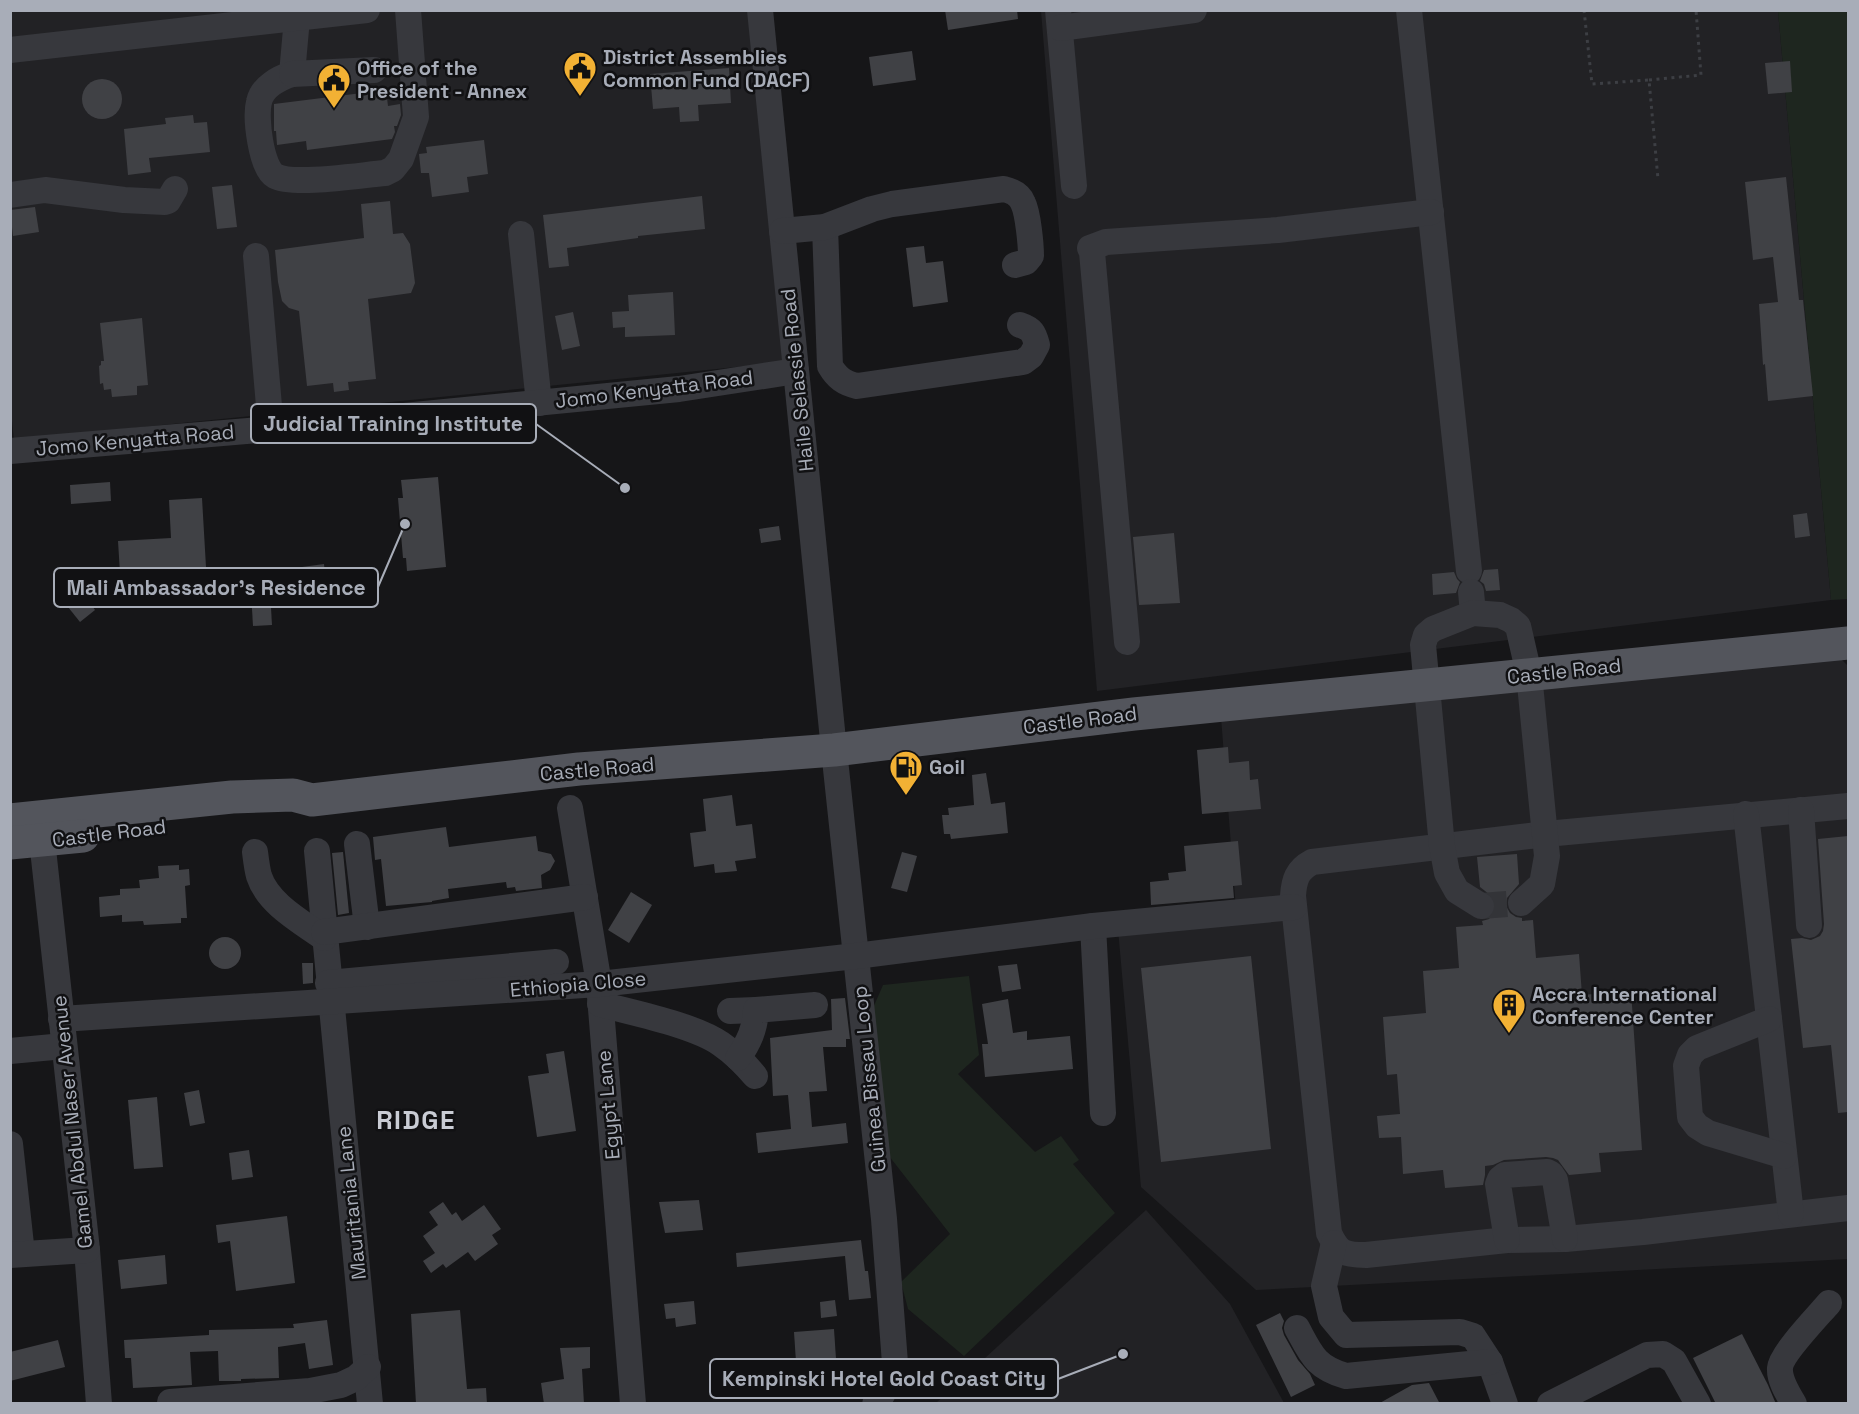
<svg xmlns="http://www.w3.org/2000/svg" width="1859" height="1414" viewBox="0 0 1859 1414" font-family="'Space Grotesk',sans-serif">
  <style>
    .built { fill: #222225 }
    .green { fill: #1e261f }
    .building { fill: #404145 }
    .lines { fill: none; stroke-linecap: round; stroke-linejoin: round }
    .minor-tunnel { stroke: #333438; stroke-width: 26; stroke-dasharray: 26 13; stroke-linecap: butt }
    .path { stroke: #3d3f44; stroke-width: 3; stroke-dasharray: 3 4.5; stroke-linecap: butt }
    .minor { stroke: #37383d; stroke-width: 26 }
    .major { stroke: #53555c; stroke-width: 33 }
    .labels { text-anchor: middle; stroke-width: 5; stroke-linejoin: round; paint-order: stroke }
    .poi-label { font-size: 20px; font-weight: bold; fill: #a8adb8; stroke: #111113; text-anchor: start }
    .street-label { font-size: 20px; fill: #a8adb8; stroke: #111113 }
    .district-label { font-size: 26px; font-weight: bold; letter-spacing: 1.5px; fill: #c9ccd4; stroke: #111113 }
    .leader { fill: none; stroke: #a8adb8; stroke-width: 2 }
    .callout-dot { fill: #a8adb8; stroke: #111113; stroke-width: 2 }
    .callout { fill: #111113; stroke: #a8adb8; stroke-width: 2 }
    .callout-label { font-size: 21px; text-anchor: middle; font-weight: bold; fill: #a8adb8 }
  </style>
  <rect width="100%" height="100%" fill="#161618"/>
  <!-- built -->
  <g class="built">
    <polygon points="10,11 748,11 786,362 14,440 10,403"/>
    <polygon points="1041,11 1778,11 1831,600 1097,691"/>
    <polygon points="1830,648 1848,666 1848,1259 1256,1290 1141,1187 1118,929 1237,922 1221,717"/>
    <polygon points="1146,1210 1230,1304 1284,1403 936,1403"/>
  </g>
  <!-- green -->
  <g class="green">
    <polygon points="1778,11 1848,11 1848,599 1831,600"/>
    <polygon points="969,976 979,1055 958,1074 1035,1152 1061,1136 1079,1160 1073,1164 1115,1213 964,1356 908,1309 901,1282 950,1234 889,1156 873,1008 883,985"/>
  </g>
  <!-- building -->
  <g class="building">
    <polygon points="945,10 1017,10 1018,19 948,30"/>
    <polygon points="912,51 916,80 873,86 869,57"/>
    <polygon points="1790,61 1792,92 1768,94 1765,63"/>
    <polygon points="729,68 731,103 698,105 699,121 680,122 679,107 653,109 650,74"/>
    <circle cx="102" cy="99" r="20"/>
    <polygon points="386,90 388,106 400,104 401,115 397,126 394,126 395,132 392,139 307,150 306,141 277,145 276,131 274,131 274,104"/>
    <polygon points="193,115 194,123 207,122 210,152 149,158 151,172 128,175 124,129 166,124 165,118"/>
    <polygon points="484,140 488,174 467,177 469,192 432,197 429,173 421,173 419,154 427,153 426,147"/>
    <polygon points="1786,177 1799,300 1803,300 1813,396 1768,401 1765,364 1763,365 1759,304 1778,302 1773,257 1753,260 1745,182"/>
    <polygon points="232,185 237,227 217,229 212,187"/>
    <polygon points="702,196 705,229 638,236 638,238 567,248 569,266 549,268 543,215"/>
    <polygon points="390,201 393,234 403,233 410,244 415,283 411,293 368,299 376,379 348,382 349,390 334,392 333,383 307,386 299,311 289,308 282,301 278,282 275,250 364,238 361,204"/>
    <polygon points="35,207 39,232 13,236 10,210"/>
    <polygon points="924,246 926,263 943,261 948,302 913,307 906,248"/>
    <polygon points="673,292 675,335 625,337 625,327 613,328 612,312 629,311 628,295"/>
    <polygon points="573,312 580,346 562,350 555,316"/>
    <polygon points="142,318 148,385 137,386 137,395 112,397 111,389 104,390 103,383 100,384 99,366 101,365 101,361 104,361 100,323"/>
    <polygon points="438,477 446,567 407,571 406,558 403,558 398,498 403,498 401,480"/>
    <polygon points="110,482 111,501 71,504 70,485"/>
    <polygon points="202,498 206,567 159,570 159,593 141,593 140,571 120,573 118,541 171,538 169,500"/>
    <polygon points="1807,513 1810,536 1795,538 1793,515"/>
    <polygon points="779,526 781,540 761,543 759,529"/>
    <polygon points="1174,533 1180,603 1139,605 1133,537"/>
    <polygon points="324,564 328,603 305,605 302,567"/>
    <polygon points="1498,569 1500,590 1486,591 1484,584 1480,581 1484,570"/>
    <polygon points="1454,572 1457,579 1460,582 1456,593 1433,595 1432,574"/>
    <polygon points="269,574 272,625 253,626 250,575"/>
    <polygon points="80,589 95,610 80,622 64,602"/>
    <polygon points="1228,747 1229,763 1249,761 1250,780 1258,779 1261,809 1202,814 1197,750"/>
    <polygon points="986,773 991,804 1005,802 1008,833 951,839 950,834 944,834 942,815 949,815 948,808 974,805 972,775"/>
    <polygon points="732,795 736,826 752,824 756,858 735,861 737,871 715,873 714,864 694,867 690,833 706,831 703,799"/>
    <polygon points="446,827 449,847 536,836 538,851 551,854 555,861 550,870 541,875 542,888 516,891 515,887 507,888 506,882 448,889 449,898 432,901 432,902 386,906 381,859 375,860 373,837"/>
    <polygon points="1848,836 1848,1112 1838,1113 1831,1045 1803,1048 1791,939 1802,938 1811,940 1820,936 1823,931 1824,924 1818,839"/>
    <polygon points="1238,841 1242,885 1233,886 1234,898 1151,905 1150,882 1169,880 1168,873 1186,871 1184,846"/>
    <polygon points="343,852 349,913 338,915 332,853"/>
    <polygon points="902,852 917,856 907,892 891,888"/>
    <polygon points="1517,854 1519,884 1507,898 1506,906 1510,913 1516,917 1522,918 1522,921 1533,920 1536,958 1579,954 1582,995 1631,991 1642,1150 1599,1153 1601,1172 1569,1175 1558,1160 1553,1158 1546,1157 1504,1160 1493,1165 1485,1166 1485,1175 1483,1185 1445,1188 1443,1170 1403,1174 1401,1137 1379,1138 1377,1116 1400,1114 1397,1074 1387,1075 1383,1017 1426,1013 1423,971 1459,968 1456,927 1483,925 1482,921 1489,919 1494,913 1496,906 1494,898 1480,887 1477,857"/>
    <polygon points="179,865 179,870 189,869 190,885 185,886 187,918 181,918 181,923 144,925 143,921 122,922 122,915 100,917 99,897 120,895 120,889 140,888 139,880 159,878 158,866"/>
    <polygon points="631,892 652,905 629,943 608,930"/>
    <circle cx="225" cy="953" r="16"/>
    <polygon points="1251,956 1271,1149 1161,1162 1141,968"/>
    <polygon points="302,963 313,963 313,983 303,984"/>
    <polygon points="1017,964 1021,989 1002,992 998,966"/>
    <polygon points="845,998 850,1039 846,1039 846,1047 823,1047 827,1091 809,1092 812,1127 846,1123 848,1143 758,1153 756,1133 791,1129 788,1095 773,1096 770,1038 832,1030 831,999"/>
    <polygon points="1008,999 1013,1033 1027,1031 1027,1040 1070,1036 1073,1069 985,1077 982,1044 988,1044 982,1004"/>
    <polygon points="564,1051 576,1131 537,1137 528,1076 549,1073 546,1054"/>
    <polygon points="199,1090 205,1123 190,1126 184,1093"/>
    <polygon points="157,1097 163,1167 134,1169 128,1100"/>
    <polygon points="249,1150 253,1177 232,1180 229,1153"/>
    <polygon points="699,1200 703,1230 665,1233 659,1202"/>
    <polygon points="443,1202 452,1215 456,1212 462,1221 484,1205 501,1229 492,1235 498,1244 475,1261 468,1252 446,1268 443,1264 431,1273 423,1261 435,1253 423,1236 438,1225 429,1212"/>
    <polygon points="287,1216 295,1283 236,1291 230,1241 218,1243 216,1225"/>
    <polygon points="861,1240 865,1271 868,1271 871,1298 849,1300 845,1256 737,1267 736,1253"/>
    <polygon points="165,1255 167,1284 121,1289 118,1260"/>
    <polygon points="835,1300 837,1316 821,1318 820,1302"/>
    <polygon points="694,1301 696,1324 676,1327 675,1318 666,1319 664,1304"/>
    <polygon points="460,1310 467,1389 486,1388 487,1404 416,1404 411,1314"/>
    <polygon points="1280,1313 1284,1321 1282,1328 1284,1335 1298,1360 1310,1374 1315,1385 1291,1397 1256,1325"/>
    <polygon points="327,1320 333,1365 309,1369 305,1343 278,1347 279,1378 241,1379 241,1381 219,1381 218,1351 190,1352 192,1385 133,1388 131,1358 125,1358 124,1340 209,1335 209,1330 294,1328 293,1324"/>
    <polygon points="834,1329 837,1374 797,1377 794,1332"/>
    <polygon points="1742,1334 1768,1385 1776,1404 1716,1404 1693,1358"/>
    <polygon points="58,1340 65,1367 10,1381 10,1352"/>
    <polygon points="590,1347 590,1368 582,1369 584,1404 544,1404 541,1383 564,1379 560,1348"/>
    <polygon points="1429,1383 1440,1404 1378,1404 1412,1385"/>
  </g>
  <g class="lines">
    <!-- minor-tunnel -->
    <polyline class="minor-tunnel" points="1481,906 1521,903"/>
    <!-- path -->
    <g class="path">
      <polyline points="1584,10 1592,84 1649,80 1658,179"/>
      <polyline points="1649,80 1701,75 1696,10"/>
    </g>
    <!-- minor -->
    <g class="minor">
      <path d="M760 10 834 750 884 1219 895 1363C892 1379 886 1391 875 1404"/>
      <polyline points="1058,10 1074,186"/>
      <polyline points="1409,10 1469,571"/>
      <path d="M297 18 292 74C279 78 262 87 259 102 255 117 261 168 275 176 294 186 361 175 385 173L393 169 401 159 416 117 408 10"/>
      <polyline points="1060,28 1194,10"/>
      <polyline points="10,50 367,10"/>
      <polyline points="292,74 374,70"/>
      <polyline points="10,195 45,190 124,200 165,202 168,201 175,189"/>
      <path d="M825 227 830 366C837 378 844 383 857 386L1023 362 1031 356 1037 345C1034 333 1032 329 1020 325"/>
      <path d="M782 231 825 227 872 209 892 204 1004 189C1012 191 1020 195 1023 203 1028 213 1031 245 1031 256L1026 262 1015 265"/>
      <polyline points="521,234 539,403"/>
      <polyline points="256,256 271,429"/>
      <polyline points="10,451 271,429 679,389 796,371"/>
      <polyline points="1471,592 1473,613"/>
      <polyline points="1127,642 1092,252 1090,248 1106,242 1278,230 1431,212"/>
      <path d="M1848 806 1546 834 1312 862C1297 870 1294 880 1293 896L1329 1233C1338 1253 1344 1255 1366 1255L1507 1240 1565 1239 1643 1232 1848 1208"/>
      <polyline points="570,808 599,984 633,1404"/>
      <polyline points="1801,810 1809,925"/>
      <polyline points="1746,814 1791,1214"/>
      <polyline points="42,840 87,1250 99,1404"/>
      <polyline points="357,844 367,927"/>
      <polyline points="317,851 370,1404"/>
      <path d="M255 852C256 860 257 869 259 876 268 904 302 922 324 938"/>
      <polyline points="1481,906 1457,891 1447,873 1442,846 1423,645 1426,635 1433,629 1473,613 1500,615 1511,620 1518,626 1529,674 1547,856 1542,884 1521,903"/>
      <polyline points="1093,926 1103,1113"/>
      <polyline points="324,932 585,897"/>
      <polyline points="328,983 556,962"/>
      <path d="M600 1004C633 1013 694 1025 721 1044 734 1053 745 1064 755 1076"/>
      <polyline points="730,1011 756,1010"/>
      <polyline points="61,1019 599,984 856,956 1093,926 1294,907"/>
      <polyline points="1769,1019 1697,1048 1690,1055 1686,1066 1690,1117 1697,1126 1708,1133 1784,1156"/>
      <polyline points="10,1051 64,1046"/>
      <path d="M738 1058C749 1042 755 1029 756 1010L815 1005"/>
      <polyline points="10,1144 22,1254"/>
      <polyline points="1507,1240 1498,1184 1500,1179 1505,1175 1547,1172 1551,1174 1555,1180 1565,1239"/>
      <polyline points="1334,1243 1324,1286 1331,1317 1346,1335 1460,1332 1473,1336 1490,1362 1505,1404"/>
      <polyline points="10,1255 87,1250"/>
      <path d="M1297 1328C1311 1354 1315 1367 1346 1376L1490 1362"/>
      <polyline points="170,1402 310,1391 341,1385 356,1378 368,1367"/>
      <polyline points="1550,1404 1647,1355 1663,1354 1674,1361 1698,1404"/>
      <path d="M1794 1404C1788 1394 1779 1380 1780 1368 1781 1354 1818 1316 1829 1303"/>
    </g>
    <!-- major -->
    <g class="major">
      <polyline points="10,820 232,797 293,795 312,800 579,769 834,750 1134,714 1848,643"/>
      <polyline points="10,843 83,836"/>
    </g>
  </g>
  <!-- icons -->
  <defs>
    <symbol id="civic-pin" viewBox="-11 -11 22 30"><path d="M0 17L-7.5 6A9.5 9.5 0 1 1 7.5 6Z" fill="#f2b134" stroke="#111113"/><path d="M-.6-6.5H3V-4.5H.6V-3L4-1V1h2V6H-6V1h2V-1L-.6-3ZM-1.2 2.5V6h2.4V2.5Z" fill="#111"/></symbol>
    <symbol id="fuel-pin" viewBox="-11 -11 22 30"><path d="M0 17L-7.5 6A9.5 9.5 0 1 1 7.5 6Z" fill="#f2b134" stroke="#111113"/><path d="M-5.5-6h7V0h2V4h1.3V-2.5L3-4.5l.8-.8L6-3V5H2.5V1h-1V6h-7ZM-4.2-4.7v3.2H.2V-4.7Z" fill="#111"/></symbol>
    <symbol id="building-pin" viewBox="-11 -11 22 30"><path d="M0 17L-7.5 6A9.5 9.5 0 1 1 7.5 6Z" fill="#f2b134" stroke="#111113"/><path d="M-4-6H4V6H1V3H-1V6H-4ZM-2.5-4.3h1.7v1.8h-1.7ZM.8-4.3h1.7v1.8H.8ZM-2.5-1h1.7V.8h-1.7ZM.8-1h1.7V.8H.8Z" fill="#111"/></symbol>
  </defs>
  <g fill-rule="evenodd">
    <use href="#civic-pin" x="561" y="49" width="38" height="52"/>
    <use href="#civic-pin" x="315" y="61" width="38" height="52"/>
    <use href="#fuel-pin" x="887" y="748" width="38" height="52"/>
    <use href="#building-pin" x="1490" y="986" width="38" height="52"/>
  </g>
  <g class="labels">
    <!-- poi labels -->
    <g class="poi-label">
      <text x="603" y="64">District Assemblies<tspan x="603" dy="23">Common Fund (DACF)</tspan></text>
      <text x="357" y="75">Office of the<tspan x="357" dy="23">President - Annex</tspan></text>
      <text x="929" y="774">Goil</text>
      <text x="1532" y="1001">Accra International<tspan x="1532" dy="23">Conference Center</tspan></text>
    </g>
    <!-- street labels -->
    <g class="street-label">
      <text transform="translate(797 380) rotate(-96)" y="7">Haile Selassie Road</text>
      <text transform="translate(654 389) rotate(-7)" y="7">Jomo Kenyatta Road</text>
      <text transform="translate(135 440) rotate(-5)" y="7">Jomo Kenyatta Road</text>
      <text transform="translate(1564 671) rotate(-6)" y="7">Castle Road</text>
      <text transform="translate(1080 720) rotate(-7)" y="7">Castle Road</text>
      <text transform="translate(597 769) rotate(-5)" y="7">Castle Road</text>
      <text transform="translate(109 833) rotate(-7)" y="7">Castle Road</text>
      <text transform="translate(578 984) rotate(-5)" y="7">Ethiopia Close</text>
      <text transform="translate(869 1079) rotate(-96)" y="7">Guinea Bissau Loop</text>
      <text transform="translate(608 1105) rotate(-95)" y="7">Egypt Lane</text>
      <text transform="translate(72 1122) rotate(-96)" y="7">Gamel Abdul Naser Avenue</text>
      <text transform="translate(351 1203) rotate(-96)" y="7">Mauritania Lane</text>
    </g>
    <!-- district labels -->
    <g class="district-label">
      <text x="416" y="1129">RIDGE</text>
    </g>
  </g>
  <!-- callouts -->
  <path class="leader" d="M625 488L536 424M405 524L378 587M1123 1354L1058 1379"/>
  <g class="callout-dot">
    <circle cx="625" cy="488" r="6"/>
    <circle cx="405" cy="524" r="6"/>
    <circle cx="1123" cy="1354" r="6"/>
  </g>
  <g class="callout">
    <rect x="251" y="404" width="285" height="39" rx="6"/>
    <rect x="54" y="568" width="324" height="39" rx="6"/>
    <rect x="710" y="1359" width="348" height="39" rx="6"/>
  </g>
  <g class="callout-label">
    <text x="393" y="431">Judicial Training Institute</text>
    <text x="216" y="595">Mali Ambassador's Residence</text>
    <text x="884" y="1386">Kempinski Hotel Gold Coast City</text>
  </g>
  <!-- border -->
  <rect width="1859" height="1414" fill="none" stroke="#a8adb8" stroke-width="24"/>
</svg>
